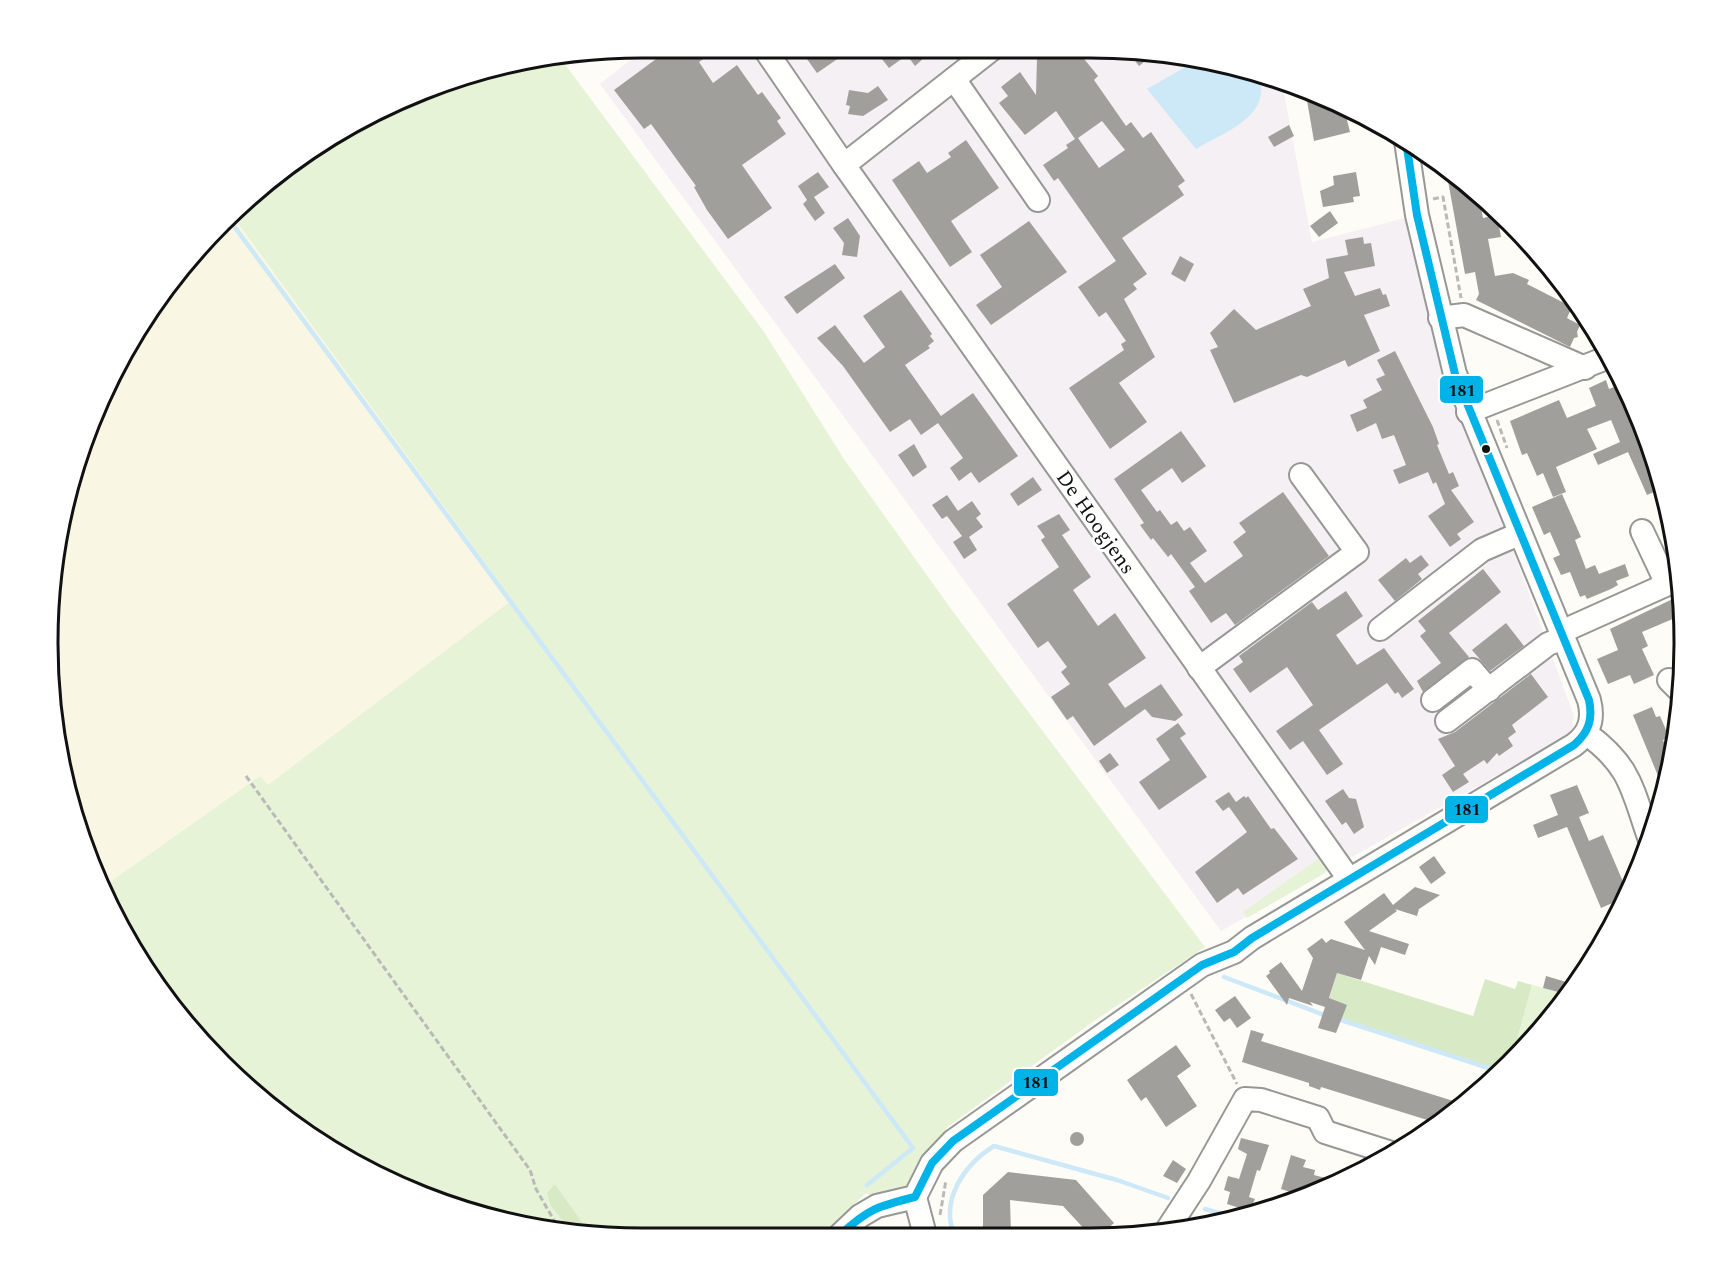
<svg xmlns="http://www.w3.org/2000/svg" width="1732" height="1286" viewBox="0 0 1732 1286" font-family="Spectral,serif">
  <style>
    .industrial { fill: #f5f0f3 }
    .farmland { fill: #f9f7e4 }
    .green { fill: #e7f3d7 }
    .forest { fill: #d8eac5 }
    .water { fill: #cde8f7 }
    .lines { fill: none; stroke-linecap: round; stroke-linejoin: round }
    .stream { stroke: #cde8f7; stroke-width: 4.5 }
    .building { fill: #a19f9c; fill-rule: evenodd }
    .minor-casing { stroke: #979795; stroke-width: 26 }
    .path { stroke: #b9b9b8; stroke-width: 3; stroke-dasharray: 6 3; stroke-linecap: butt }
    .minor { stroke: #fffffe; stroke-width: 22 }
    .bus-1-casing { stroke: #fff; stroke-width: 12 }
    .bus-1 { stroke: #01b3e7; stroke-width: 8 }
    .bus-dot { fill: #111; stroke: #fff; stroke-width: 2 }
    .labels { text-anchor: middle; stroke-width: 6; stroke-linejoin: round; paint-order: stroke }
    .street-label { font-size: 21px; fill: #111; stroke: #fff }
    .rim { fill: none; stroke: #111; stroke-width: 3 }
    .line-badge { stroke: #fff; stroke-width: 2 }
    .pale-badge-label { font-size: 16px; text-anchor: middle; font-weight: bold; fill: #111 }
  </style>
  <rect width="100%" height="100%" fill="#fdfcf7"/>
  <!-- industrial -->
  <polygon class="industrial" points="645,48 1128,49 1243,68 1282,82 1312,242 1417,215 1449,377 1574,716 1572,733 1221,931 600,84"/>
  <!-- farmland -->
  <polygon class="farmland" points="232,215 513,599 268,786 260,776 103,887 80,835 49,682 59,527 110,380 171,281"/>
  <!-- green -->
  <g class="green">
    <polygon points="561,59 764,332 844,459 951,609 1205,947 1097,1019 946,1128 950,1135 902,1191 873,1197 866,1193 821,1235 604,1237 574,1232 584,1226 555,1184 551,1206 573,1232 489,1218 346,1158 251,1091 171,1005 128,940 103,887 260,776 268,785 512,600 232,215 345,128 489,68"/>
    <polygon points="1321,857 1327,866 1325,873 1247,918 1243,912"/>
    <polygon points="1532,985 1566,994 1527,1044 1517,1040"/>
  </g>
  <!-- forest -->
  <g class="forest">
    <polygon points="1337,973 1473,1016 1485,979 1515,989 1518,981 1532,985 1517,1040 1527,1044 1499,1070 1325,1013"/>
    <polygon points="555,1184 581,1221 585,1226 574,1232 570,1230 551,1206 547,1193"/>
  </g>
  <!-- water -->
  <path class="water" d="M1196 61 1258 74C1274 116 1226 131 1196 149L1147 89Z"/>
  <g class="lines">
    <!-- stream -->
    <g class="stream">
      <polyline points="228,218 913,1148 867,1185"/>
      <polyline points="1224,977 1327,1016"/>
      <polyline points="1338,1019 1498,1071"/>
      <polyline points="1205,1209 1229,1216"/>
      <path d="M954 1234C940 1199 965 1164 994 1146L1117 1180 1168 1198"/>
    </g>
  </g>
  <!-- building -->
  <g class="building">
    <polygon points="671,48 719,48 699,62 713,83 737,65 758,95 762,92 781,118 777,121 786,134 742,165 772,208 728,239 707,210 694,187 696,186 651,124 644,129 614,90"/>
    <polygon points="799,48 852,49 817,73"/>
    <polygon points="874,49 934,49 915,66 907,55 889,68"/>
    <path d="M1048 49H1076L1098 76 1094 80 1126 126 1131 122 1143 138 1151 132 1185 181 1178 186 1184 195 1122 238 1147 274 1133 284 1137 289 1124 299 1155 357 1119 383 1147 422 1110 449 1069 388 1124 350 1121 344 1126 341 1106 312 1099 317 1078 287 1116 261 1058 178 1054 181 1043 165 1068 148 1066 145 1075 139 1056 111 1025 135 999 103 1008 96 1001 87 1020 72 1036 95 1037 58ZM1102 121 1125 150 1099 168 1078 138Z"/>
    <polygon points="1126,49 1128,49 1154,54 1139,66"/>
    <polygon points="878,86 888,100 863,116 848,114 850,106 846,105 849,90 868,93"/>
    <polygon points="1305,89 1344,108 1350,132 1314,141"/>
    <polygon points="1289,125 1294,136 1274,147 1268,137"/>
    <polygon points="966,140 999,188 951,221 972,252 950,267 892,180 919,161 927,173 951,157 948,153"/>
    <polygon points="1446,170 1479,197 1483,218 1497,215 1501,237 1488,239 1495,276 1513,273 1529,280 1527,284 1572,307 1567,318 1580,325 1577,332 1578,337 1574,338 1570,347 1476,300 1479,294 1475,272 1465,274"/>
    <polygon points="818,172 829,187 814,197 825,213 815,221 803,204 807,200 798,186"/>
    <polygon points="1356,172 1360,196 1353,197 1354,202 1323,207 1320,191 1334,185 1333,176"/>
    <polygon points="1330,211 1338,223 1319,237 1310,226"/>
    <polygon points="848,218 860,236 857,257 842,255 844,243 833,228"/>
    <polygon points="1029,221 1067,272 991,325 976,305 1002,287 980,255"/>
    <polygon points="1363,237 1364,244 1371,243 1375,266 1344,272 1355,296 1380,288 1383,295 1386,294 1390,306 1364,315 1380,351 1348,367 1345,360 1307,377 1301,375 1234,403 1210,350 1218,347 1210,333 1234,309 1256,330 1311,306 1303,289 1329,278 1326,259 1348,255 1345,240"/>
    <polygon points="1180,256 1194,264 1185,282 1171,274"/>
    <polygon points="835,264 845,278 797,314 784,297"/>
    <polygon points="901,290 932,334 930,336 934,341 928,346 930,348 905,365 941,416 973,393 1018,456 979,483 971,472 959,481 950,468 963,458 938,423 921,435 910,419 890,432 843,366 817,338 835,325 864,363 885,347 863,316"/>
    <polygon points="1395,351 1433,427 1439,444 1437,445 1449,474 1453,472 1459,486 1451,490 1474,522 1457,534 1461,539 1450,547 1428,516 1445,504 1436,482 1433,484 1428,472 1399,484 1393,470 1406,465 1394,435 1382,439 1376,423 1357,432 1350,415 1367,408 1363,400 1382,390 1376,379 1385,375 1377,360"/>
    <polygon points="1606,380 1609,389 1624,383 1663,488 1647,495 1628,452 1598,465 1593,454 1620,442 1611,420 1587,429 1597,449 1556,467 1566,492 1553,497 1543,473 1537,476 1527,453 1522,455 1510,421 1559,400 1567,418 1596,406 1589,388"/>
    <polygon points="1181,431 1206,466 1182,483 1172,468 1141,490 1157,512 1160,510 1171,525 1177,521 1184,531 1190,527 1207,551 1190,563 1205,583 1243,556 1233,542 1246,532 1239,523 1283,492 1329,556 1235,625 1226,613 1211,623 1189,591 1195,587 1171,554 1168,557 1153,538 1151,540 1140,525 1144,523 1114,479"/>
    <polygon points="914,444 927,467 913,477 898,455"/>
    <polygon points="1033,477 1042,490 1018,506 1010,494"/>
    <polygon points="1562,494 1581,537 1575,540 1586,569 1595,565 1599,574 1625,564 1629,576 1616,581 1618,585 1611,589 1587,599 1585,595 1580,597 1570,572 1561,575 1553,558 1560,555 1550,532 1544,535 1532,507"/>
    <polygon points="947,495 958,511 972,501 981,514 976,518 983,527 969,537 977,550 964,559 953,542 962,536 947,516 942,519 932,505"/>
    <polygon points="1059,514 1070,530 1062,535 1091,577 1073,590 1098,626 1115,613 1146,658 1108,684 1125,708 1161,684 1183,715 1175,721 1152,717 1145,709 1094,746 1073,716 1067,720 1051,697 1070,684 1061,672 1067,667 1048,641 1038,648 1007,604 1059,567 1041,540 1045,537 1037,526"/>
    <polygon points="1421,555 1429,565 1418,574 1422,579 1395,601 1378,580 1406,558 1410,563"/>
    <polygon points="1483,569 1501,592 1449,633 1469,657 1423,692 1417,681 1441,663 1420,636 1426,631 1418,621"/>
    <polygon points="1346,591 1363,616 1336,635 1357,665 1384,648 1414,689 1402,698 1398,692 1395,694 1387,683 1319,730 1343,764 1327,775 1303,741 1290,750 1276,731 1313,705 1287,667 1250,693 1233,669 1243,662 1239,656 1312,602 1318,610"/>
    <polygon points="1681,595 1682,615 1642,632 1648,646 1642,649 1654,675 1634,684 1630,675 1608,684 1597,659 1618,650 1610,629"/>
    <polygon points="1506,623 1524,646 1490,671 1472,650"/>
    <polygon points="1531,674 1548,697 1512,725 1516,732 1508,738 1513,746 1499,756 1497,753 1487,764 1484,760 1463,774 1469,782 1453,792 1442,775 1455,766 1438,739 1455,732"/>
    <polygon points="1652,707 1656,717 1660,716 1669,737 1663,740 1670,758 1663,788 1633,715"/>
    <polygon points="1178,723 1186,734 1180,738 1207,777 1159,810 1139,782 1170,760 1156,739"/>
    <polygon points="1110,753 1119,765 1107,773 1099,761"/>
    <polygon points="1577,785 1589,813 1579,817 1589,841 1603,835 1627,891 1624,898 1601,908 1567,827 1538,838 1533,825 1558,815 1550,795"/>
    <polygon points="1343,789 1349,798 1356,799 1364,827 1354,834 1346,822 1342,825 1325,801"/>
    <polygon points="1229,792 1236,802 1244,796 1246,798 1248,796 1271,829 1274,828 1298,859 1243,895 1238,888 1217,903 1195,872 1247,832 1229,807 1223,811 1215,801"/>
    <polygon points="1434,856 1446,873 1431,884 1419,867"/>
    <polygon points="1415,887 1440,895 1419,909 1417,916 1395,909 1397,911 1369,931 1409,944 1405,955 1381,947 1375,965 1369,956 1361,980 1337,973 1329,998 1347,1005 1336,1033 1318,1028 1325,1007 1310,1002 1313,1006 1289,998 1287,1005 1266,976 1270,973 1269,971 1281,962 1302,991 1313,958 1307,949 1322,938 1326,943 1331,939 1365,950 1344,922 1384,893 1393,905"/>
    <polygon points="1546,976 1573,984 1566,994 1543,988"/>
    <polygon points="1235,996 1251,1018 1237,1028 1230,1018 1224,1022 1215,1010"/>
    <polygon points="1251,1030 1264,1034 1261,1041 1463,1104 1437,1123 1321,1087 1320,1090 1309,1086 1309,1083 1242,1062"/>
    <polygon points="1176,1045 1191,1066 1177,1076 1197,1106 1166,1127 1146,1097 1141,1101 1127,1080"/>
    <circle cx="1077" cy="1139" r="7"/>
    <polygon points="1241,1138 1269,1145 1260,1171 1257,1170 1249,1197 1255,1199 1249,1211 1227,1204 1230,1192 1224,1190 1228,1176 1239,1179 1247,1154 1238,1149"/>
    <polygon points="1291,1155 1306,1160 1303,1167 1315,1170 1314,1175 1336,1181 1316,1193 1303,1196 1281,1189"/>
    <polygon points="1173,1160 1186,1169 1177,1183 1163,1176"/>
    <polygon points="1008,1172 1076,1180 1114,1223 1103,1233 1088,1233 1063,1206 1010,1200 1011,1234 983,1234 983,1195"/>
  </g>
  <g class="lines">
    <defs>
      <g id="minor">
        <polyline points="764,48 844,165"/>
        <polyline points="992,49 844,165 1349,879"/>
        <polyline points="954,79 1038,200"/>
        <polyline points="1440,318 1464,315 1585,368"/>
        <polyline points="1468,412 1609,357"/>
        <polyline points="1642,531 1667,584"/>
        <polyline points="1380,629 1482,550 1519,534"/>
        <polyline points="1561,632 1679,579"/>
        <polyline points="1199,668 1357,552 1301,475"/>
        <polyline points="1669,680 1680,691"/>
        <polyline points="1433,700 1472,670 1489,690"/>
        <polyline points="1447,721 1548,644 1563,638"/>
        <path d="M1587 734C1632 767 1632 790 1650 840"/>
        <polyline points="915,1197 925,1235"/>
        <polyline points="1165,1233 1199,1181 1245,1099 1261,1100 1318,1118 1325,1132 1388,1152"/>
        <path d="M840 1235 860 1216 877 1206 915 1197 932 1163 953 1141 1202 965 1234 952 1252 938 1574 745C1590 733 1594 719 1589 700L1455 374 1417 215 1406 141"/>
      </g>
    </defs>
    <!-- minor casing -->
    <use href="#minor" class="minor-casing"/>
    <!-- path -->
    <g class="path">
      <polyline points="1433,199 1443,197 1461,298"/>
      <polyline points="1497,420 1507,448"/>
      <polyline points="246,776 530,1170 536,1189 559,1229"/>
      <polyline points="1191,994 1237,1084"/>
      <polyline points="940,1215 946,1180"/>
      <polyline points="582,1233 592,1225"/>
    </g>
    <!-- minor -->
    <use href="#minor" class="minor"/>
    <defs>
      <path id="bus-1" d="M840 1235C868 1209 878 1206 915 1197L932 1163 953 1141 1202 965 1234 952 1252 938 1574 745C1589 732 1593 719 1589 700L1455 374 1417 215 1406 141"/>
    </defs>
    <!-- bus-1 casing -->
    <use href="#bus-1" class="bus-1-casing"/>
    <!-- bus-1 -->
    <use href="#bus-1" class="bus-1"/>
  </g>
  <!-- markers -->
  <circle class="bus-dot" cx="1486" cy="449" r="5"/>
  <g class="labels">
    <!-- street labels -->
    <g class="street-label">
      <text transform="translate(1096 522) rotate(55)" y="7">De Hoogjens</text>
    </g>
  </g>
  <!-- crop -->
  <path d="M0 0H1732V1286H0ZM642 58H1090A584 584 0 0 1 1674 642V644A584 584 0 0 1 1090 1228H642A584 584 0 0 1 58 644V642A584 584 0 0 1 642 58Z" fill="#fff" fill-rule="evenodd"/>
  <path class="rim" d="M642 58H1090A584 584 0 0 1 1674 642V644A584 584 0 0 1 1090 1228H642A584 584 0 0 1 58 644V642A584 584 0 0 1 642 58Z"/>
  <g class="line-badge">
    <rect x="1439" y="375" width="45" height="29" rx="6" fill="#01b3e7"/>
    <rect x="1444" y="795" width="45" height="29" rx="6" fill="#01b3e7"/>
    <rect x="1013" y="1068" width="46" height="29" rx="6" fill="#01b3e7"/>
  </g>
  <g class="pale-badge-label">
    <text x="1462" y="396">181</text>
    <text x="1467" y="815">181</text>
    <text x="1036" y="1088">181</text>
  </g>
</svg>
